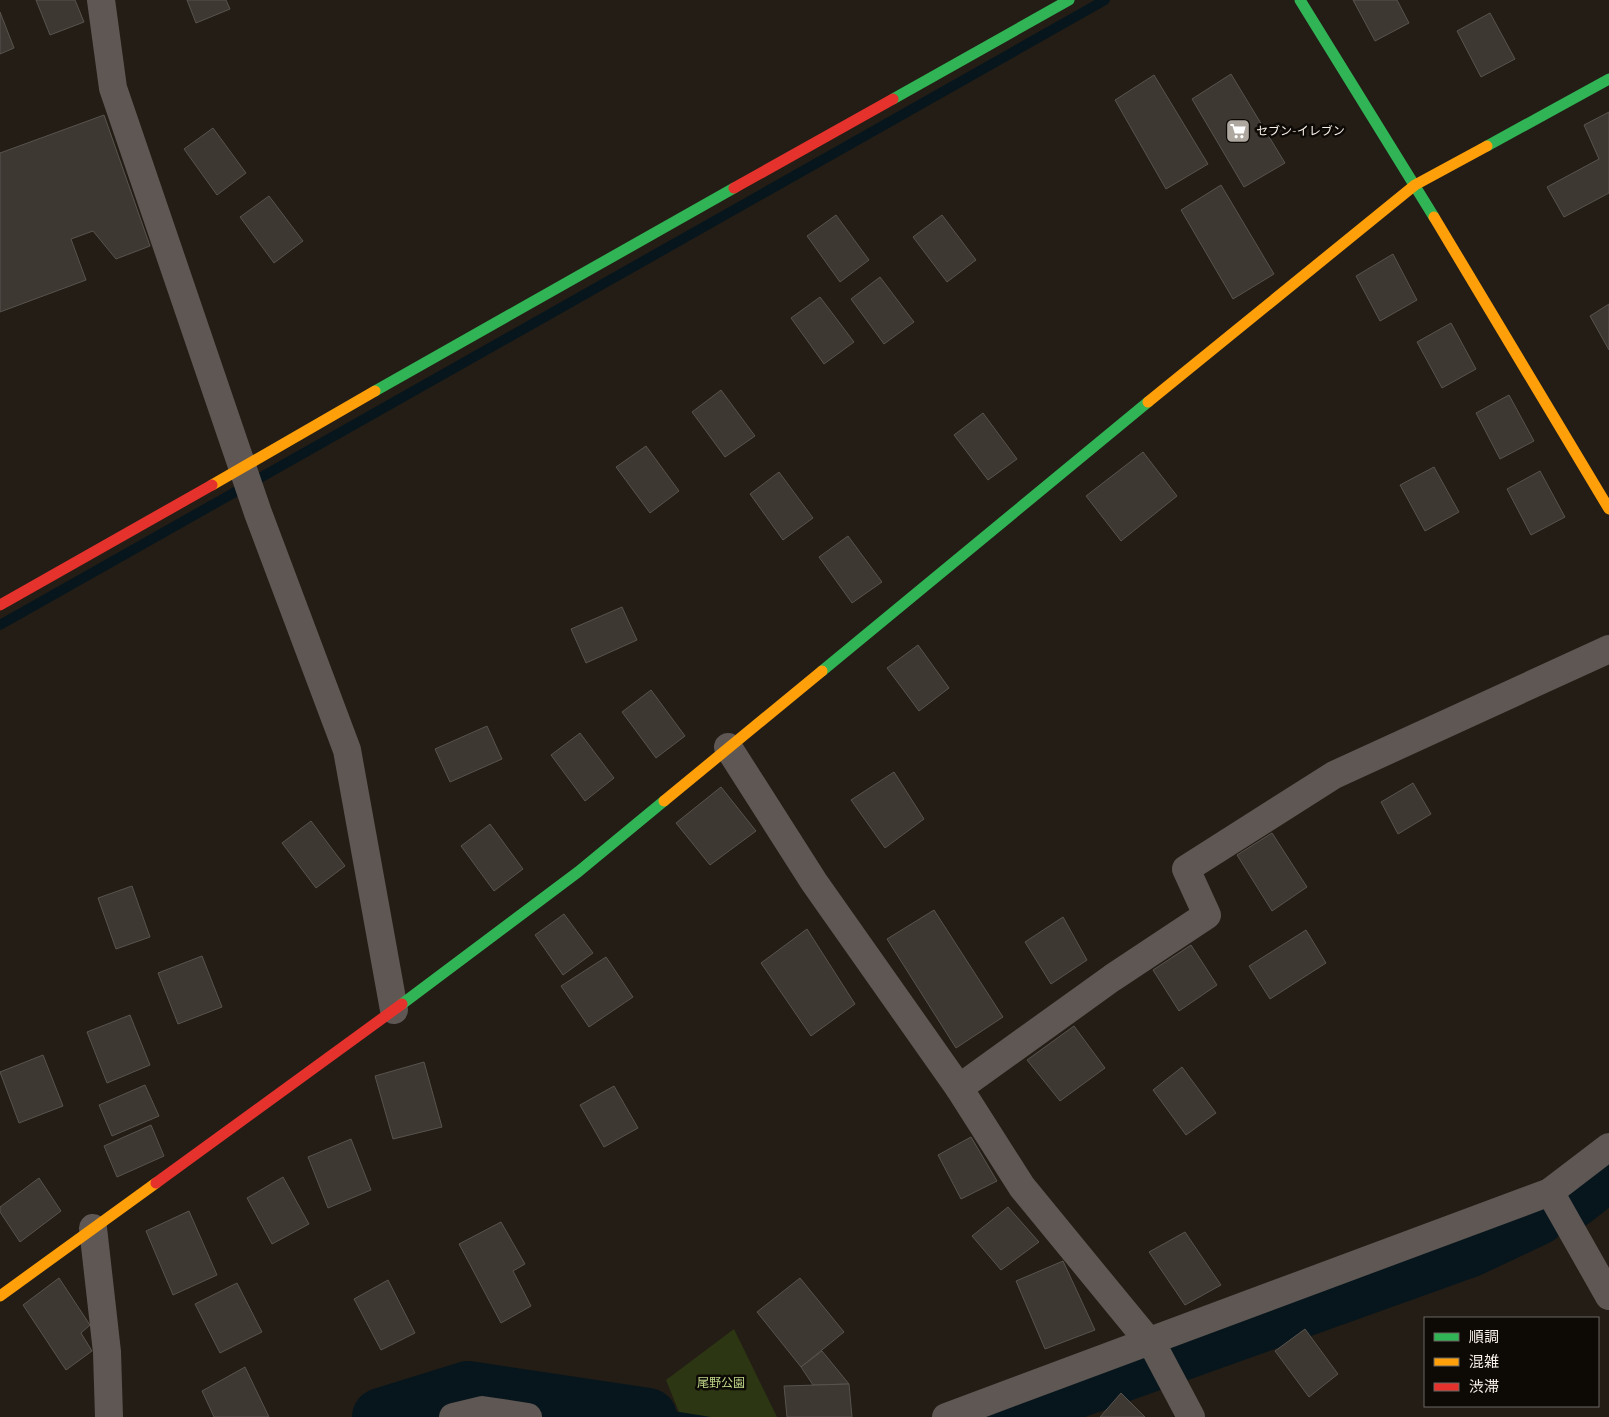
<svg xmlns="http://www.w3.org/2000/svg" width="1609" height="1417" viewBox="0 0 1609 1417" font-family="Quicksand,'Noto Sans JP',sans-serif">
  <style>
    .green { fill: #2d3613 }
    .water { fill: #07161c }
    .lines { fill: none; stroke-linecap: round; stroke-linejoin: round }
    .stream { stroke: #07161c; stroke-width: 10 }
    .river { stroke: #07161c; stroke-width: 58 }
    .building { fill: #3d3832; stroke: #59534e }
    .street { stroke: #5f5753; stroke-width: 28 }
    .fast { stroke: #30b455; stroke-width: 11 }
    .slow { stroke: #ff9f0a; stroke-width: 11 }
    .jam { stroke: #e5322d; stroke-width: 11 }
    .labels { text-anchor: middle; stroke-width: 5; stroke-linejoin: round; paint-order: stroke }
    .poi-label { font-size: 12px; fill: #f9f2ea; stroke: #0d0905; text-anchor: start }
    .park-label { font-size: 12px; fill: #c1d98a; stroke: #0d0905 }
  </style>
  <rect width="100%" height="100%" fill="#231d16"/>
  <!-- green -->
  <polygon class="green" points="734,1329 777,1417 681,1417 666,1380"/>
  <!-- water -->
  <g class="water">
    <polygon points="1144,1358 1147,1367 1011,1417 985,1417"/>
    <polygon points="487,1381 711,1417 565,1417 485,1404"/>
  </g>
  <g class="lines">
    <!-- stream -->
    <polyline class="stream" points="0,625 1105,0"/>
    <!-- river -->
    <g class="river">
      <polyline points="1572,1200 1609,1171"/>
      <polyline points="381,1417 468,1390 648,1417"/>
      <polyline points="999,1417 1468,1249 1538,1216"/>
    </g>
  </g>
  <!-- building -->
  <g class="building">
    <polygon points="36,0 75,0 84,22 50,35"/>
    <polygon points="187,0 226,0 230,9 196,23"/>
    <polygon points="1353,0 1397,0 1409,23 1375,41"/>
    <polygon points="0,12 14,48 0,54"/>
    <polygon points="1490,13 1515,59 1481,77 1457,31"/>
    <polygon points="1231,74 1285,163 1244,187 1192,99"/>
    <polygon points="1154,75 1208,164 1166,189 1115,100"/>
    <polygon points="1609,112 1609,193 1564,217 1547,187 1599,159 1584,125"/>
    <polygon points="104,115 150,246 116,259 93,231 71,239 86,280 0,312 0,153"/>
    <polygon points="213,128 246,173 217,195 184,149"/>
    <polygon points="1221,185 1274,274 1233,299 1181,210"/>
    <polygon points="269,196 303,241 274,263 240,217"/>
    <polygon points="836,215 869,260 840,282 807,236"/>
    <polygon points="942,215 976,260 947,282 913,237"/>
    <polygon points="1393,254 1417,300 1380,321 1356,276"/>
    <polygon points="880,277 914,322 884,344 851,299"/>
    <polygon points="820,297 854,342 824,364 791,318"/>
    <polygon points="1609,304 1609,350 1590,316"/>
    <polygon points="1451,323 1476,369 1442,388 1417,342"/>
    <polygon points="721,390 755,436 725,457 692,412"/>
    <polygon points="1509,395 1534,441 1500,459 1476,413"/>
    <polygon points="983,413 1017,459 988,480 954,435"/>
    <polygon points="646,446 679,491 650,513 616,467"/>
    <polygon points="1143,452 1177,496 1121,541 1086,496"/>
    <polygon points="1434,467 1459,512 1425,531 1400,485"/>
    <polygon points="1540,471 1565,517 1531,535 1507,489"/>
    <polygon points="779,472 813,518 783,540 750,494"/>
    <polygon points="848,536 882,582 852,603 819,557"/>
    <polygon points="622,607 637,640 586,663 571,629"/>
    <polygon points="918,645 949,688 919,711 887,668"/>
    <polygon points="651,690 685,736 656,758 622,712"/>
    <polygon points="487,726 502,759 450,782 435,749"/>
    <polygon points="580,733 614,778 585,801 551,755"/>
    <polygon points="894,772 924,819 885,848 851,800"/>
    <polygon points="1413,783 1431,814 1398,834 1381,802"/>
    <polygon points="721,787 756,831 710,865 676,823"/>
    <polygon points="311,821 345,866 316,888 282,843"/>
    <polygon points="490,824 523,869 494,891 461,846"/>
    <polygon points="1272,833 1307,887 1272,911 1237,855"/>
    <polygon points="132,886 150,937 116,949 98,898"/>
    <polygon points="934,910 1003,1017 956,1048 887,939"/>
    <polygon points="564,914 593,953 563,975 535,935"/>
    <polygon points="1063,917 1087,960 1051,984 1025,942"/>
    <polygon points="807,929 855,1004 811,1036 761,963"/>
    <polygon points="1306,930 1326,963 1270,999 1249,966"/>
    <polygon points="1191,945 1217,985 1179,1011 1153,970"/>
    <polygon points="202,956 222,1007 178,1024 158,973"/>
    <polygon points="606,957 633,997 589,1027 561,986"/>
    <polygon points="130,1015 150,1065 107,1083 87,1032"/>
    <polygon points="1074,1026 1105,1068 1060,1101 1027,1060"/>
    <polygon points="43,1055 63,1106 19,1123 0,1072"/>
    <polygon points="424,1062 442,1127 393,1139 375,1076"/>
    <polygon points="1182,1067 1216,1113 1186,1135 1153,1090"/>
    <polygon points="145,1085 159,1116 112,1136 99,1105"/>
    <polygon points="614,1086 638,1128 604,1147 580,1105"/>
    <polygon points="151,1125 164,1156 117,1177 104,1146"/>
    <polygon points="971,1137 997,1181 961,1199 938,1155"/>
    <polygon points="351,1139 371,1190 328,1208 308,1157"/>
    <polygon points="283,1177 309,1224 272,1244 247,1198"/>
    <polygon points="39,1178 61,1211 20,1242 0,1212 0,1207"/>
    <polygon points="1008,1207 1039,1242 1001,1270 972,1236"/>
    <polygon points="189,1211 217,1275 173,1295 146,1231"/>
    <polygon points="501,1222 525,1264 513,1271 531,1306 501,1323 459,1244"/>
    <polygon points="1185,1232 1221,1285 1185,1305 1149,1252"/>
    <polygon points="1063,1261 1095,1330 1045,1349 1016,1281"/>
    <polygon points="59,1278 90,1325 81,1333 92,1351 66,1370 23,1305"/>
    <polygon points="800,1278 844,1332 801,1367 757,1312"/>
    <polygon points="388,1280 415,1333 381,1350 354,1299"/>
    <polygon points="237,1283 262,1332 220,1353 195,1304"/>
    <polygon points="1305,1329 1338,1374 1309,1397 1275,1351"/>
    <polygon points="822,1351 849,1384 813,1385 801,1367"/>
    <polygon points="245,1367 269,1417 214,1417 202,1391"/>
    <polygon points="849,1384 852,1417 787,1417 784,1386"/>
    <polygon points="1121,1393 1145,1417 1100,1417"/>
  </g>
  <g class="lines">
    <!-- street -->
    <g class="street">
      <polyline points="101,0 113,88 258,513 347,750 394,1010"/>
      <polyline points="728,747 814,882 959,1088 1022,1187 1155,1349 1191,1417"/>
      <polyline points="959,1088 1112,978 1207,915 1186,869 1334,775 1609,649"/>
      <polyline points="1550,1192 1609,1296"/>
      <polyline points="93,1228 107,1352 109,1417"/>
      <polyline points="453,1417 482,1410 528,1417"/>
      <polyline points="946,1417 1550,1192 1609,1147"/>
    </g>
    <!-- fast -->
    <g class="fast">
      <polyline points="1300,0 1434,217"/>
      <polyline points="893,99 1069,0"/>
      <polyline points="1487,146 1609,79"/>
      <polyline points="375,391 734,188"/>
      <polyline points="822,671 1148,402"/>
      <polyline points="402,1004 578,872 664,801"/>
    </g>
    <!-- slow -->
    <g class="slow">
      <polyline points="1434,217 1609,509"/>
      <polyline points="1148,402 1415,185 1487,146"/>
      <polyline points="212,485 375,391"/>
      <polyline points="664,801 822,671"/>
      <polyline points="0,1296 156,1183"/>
    </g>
    <!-- jam -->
    <g class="jam">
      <polyline points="734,188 893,99"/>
      <polyline points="0,605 212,485"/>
      <polyline points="156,1183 402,1004"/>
    </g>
  </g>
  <!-- icons -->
  <defs>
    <symbol id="supermarket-square" viewBox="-11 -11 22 22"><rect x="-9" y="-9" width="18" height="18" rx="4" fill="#aea7a0" stroke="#0d0905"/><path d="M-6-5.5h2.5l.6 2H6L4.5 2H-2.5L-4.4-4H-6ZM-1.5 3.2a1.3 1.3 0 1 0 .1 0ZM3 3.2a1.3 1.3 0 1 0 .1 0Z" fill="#fff"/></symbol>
  </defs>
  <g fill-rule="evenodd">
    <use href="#supermarket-square" x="1224" y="117" width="28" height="28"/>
  </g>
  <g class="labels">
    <!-- poi labels -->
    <g class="poi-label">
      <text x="1256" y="135">セブン-イレブン</text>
    </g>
    <!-- park labels -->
    <g class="park-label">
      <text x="721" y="1387">尾野公園</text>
    </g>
  </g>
  <!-- legend -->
  <rect x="1424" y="1317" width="175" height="90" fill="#0d0905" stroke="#6b6661"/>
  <rect x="1434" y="1333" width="25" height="8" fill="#30b455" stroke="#6b6661"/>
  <text x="1469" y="1342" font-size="15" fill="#f9f2ea">順調</text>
  <rect x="1434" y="1358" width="25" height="8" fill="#ff9f0a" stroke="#6b6661"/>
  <text x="1469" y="1367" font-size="15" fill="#f9f2ea">混雑</text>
  <rect x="1434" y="1383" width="25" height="8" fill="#e5322d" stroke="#6b6661"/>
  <text x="1469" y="1392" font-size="15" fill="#f9f2ea">渋滞</text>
</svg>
